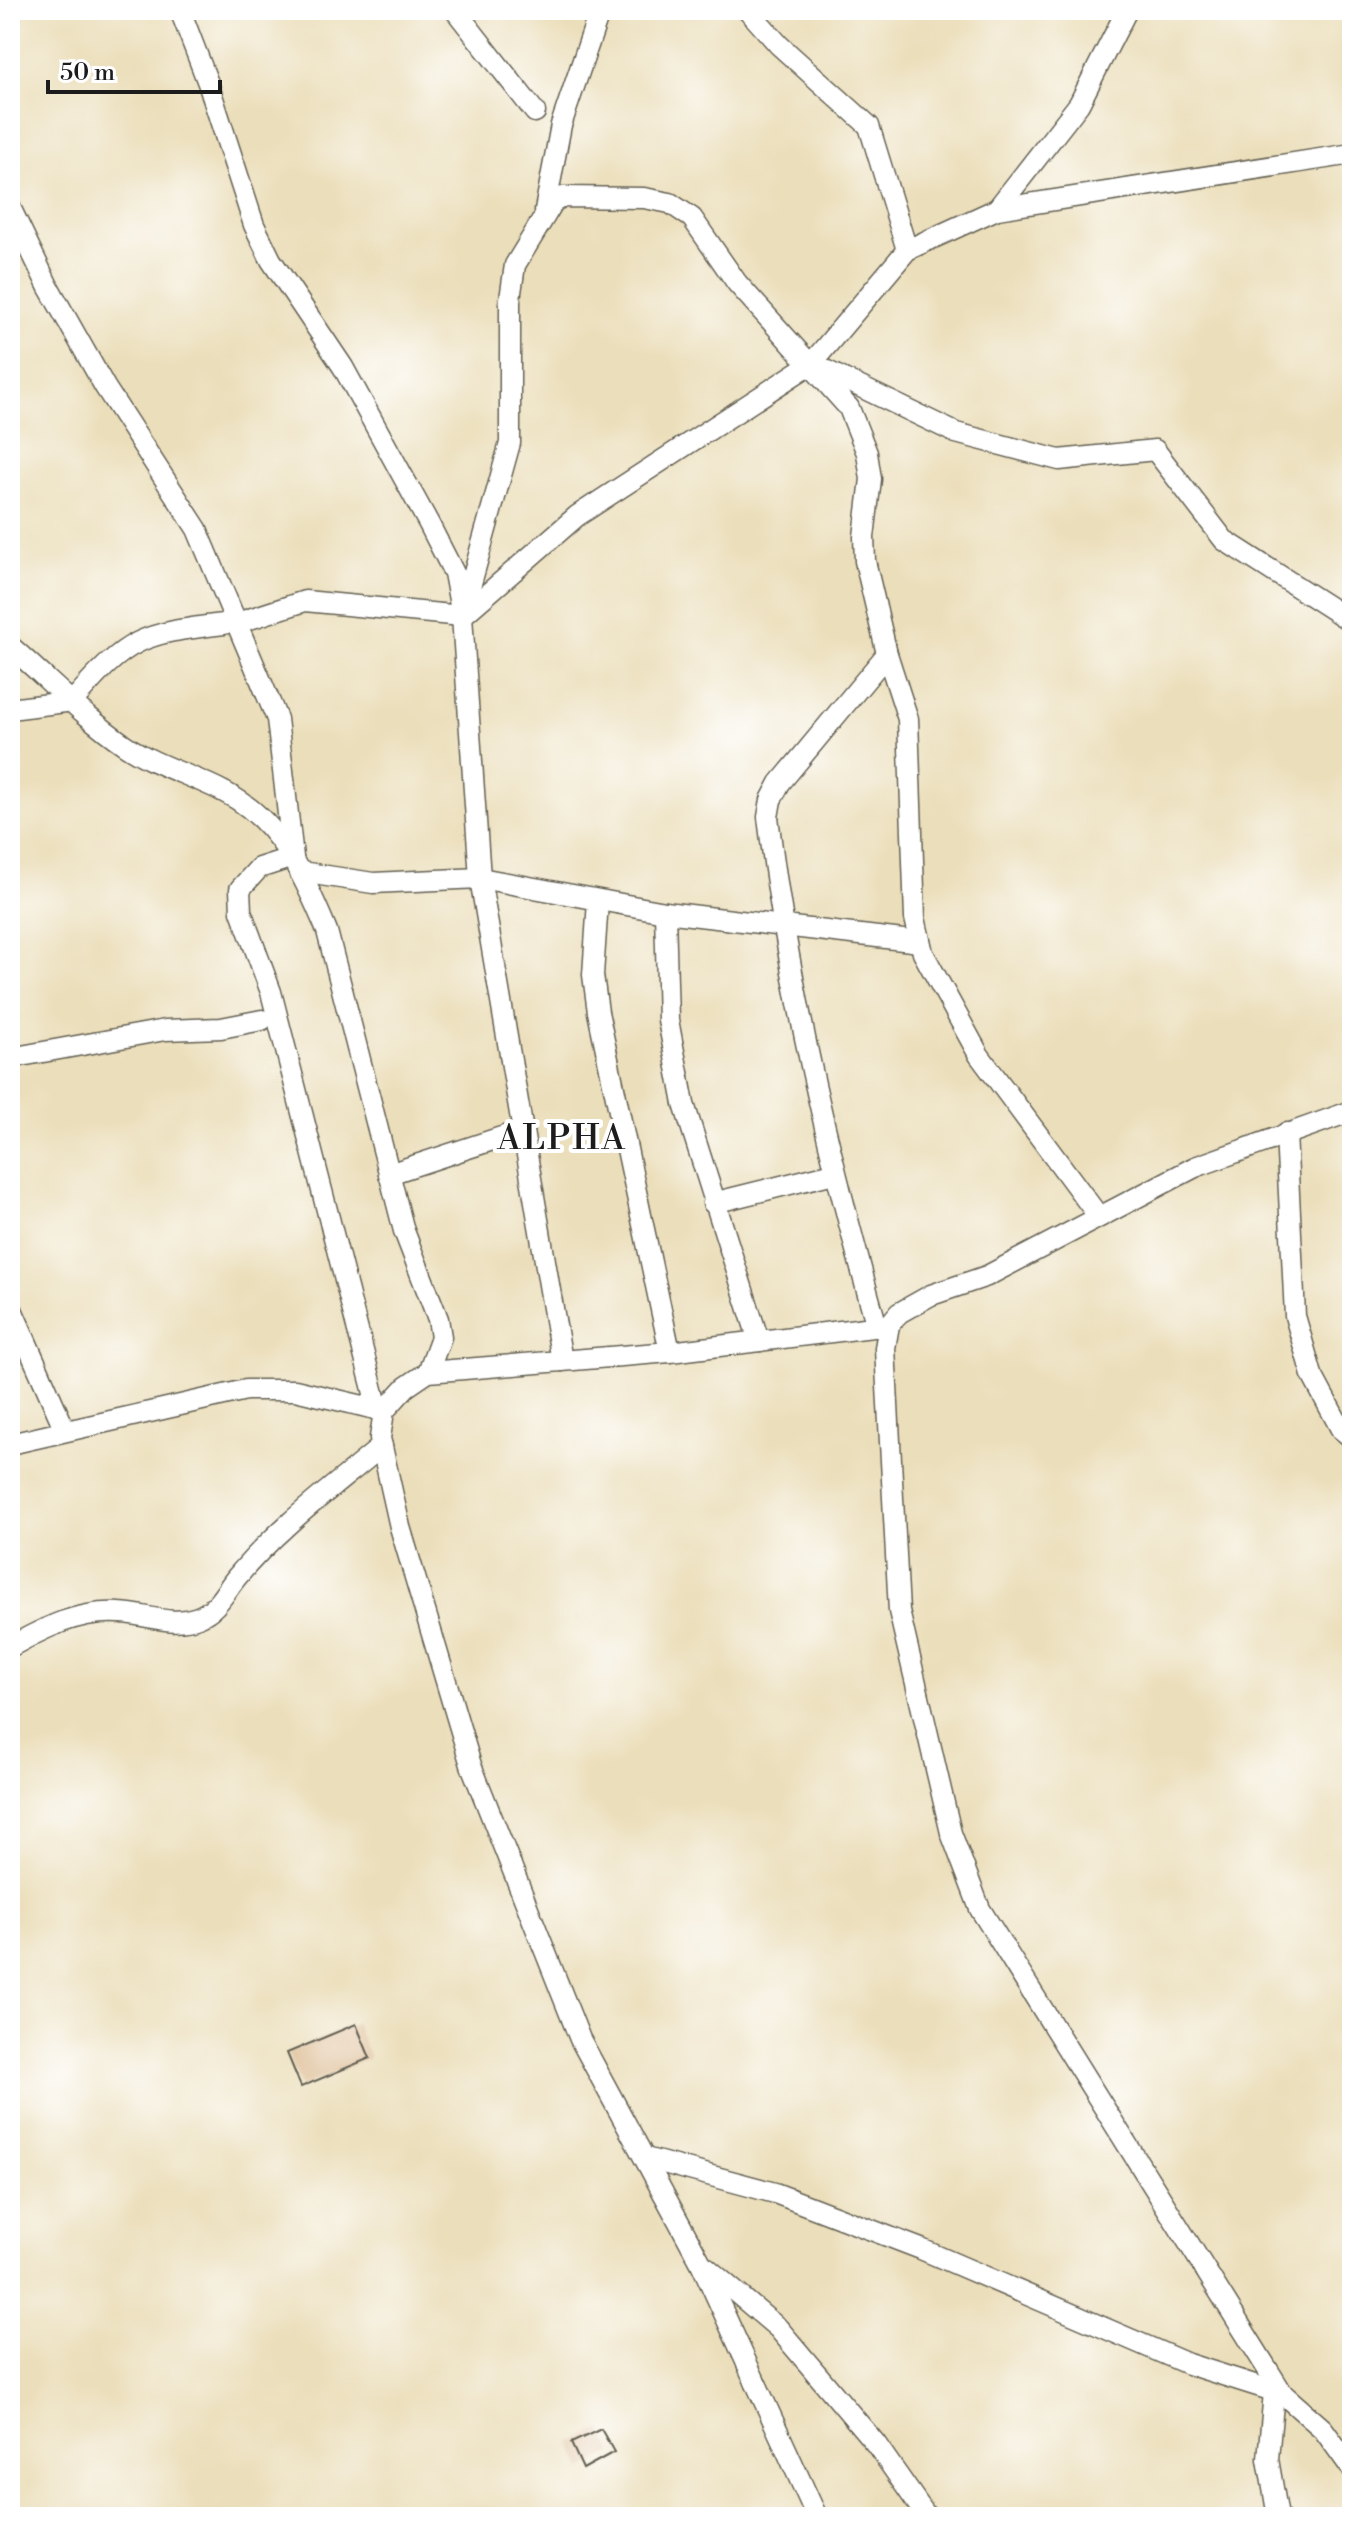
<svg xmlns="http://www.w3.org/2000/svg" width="1362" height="2527" viewBox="0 0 1362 2527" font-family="'Libre Bodoni',serif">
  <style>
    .building { fill: #debe96 }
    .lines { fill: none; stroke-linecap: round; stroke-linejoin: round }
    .street-casing { stroke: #646053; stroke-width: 23 }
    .street { stroke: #fff; stroke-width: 20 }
    .labels { text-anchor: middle; stroke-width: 8; stroke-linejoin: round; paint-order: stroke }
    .quarter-label { font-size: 34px; letter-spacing: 2px; fill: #1c1c1c; stroke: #fff }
  </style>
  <rect width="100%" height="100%" fill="#fff"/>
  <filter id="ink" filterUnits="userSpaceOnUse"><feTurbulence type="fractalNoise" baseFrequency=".0125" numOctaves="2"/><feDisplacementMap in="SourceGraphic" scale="16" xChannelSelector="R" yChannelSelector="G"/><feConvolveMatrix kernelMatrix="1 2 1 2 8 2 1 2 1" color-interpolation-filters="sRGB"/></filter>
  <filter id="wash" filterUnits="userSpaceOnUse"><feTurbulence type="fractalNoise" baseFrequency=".006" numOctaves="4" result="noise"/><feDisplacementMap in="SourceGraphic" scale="32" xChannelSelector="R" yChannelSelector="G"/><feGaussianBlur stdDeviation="1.8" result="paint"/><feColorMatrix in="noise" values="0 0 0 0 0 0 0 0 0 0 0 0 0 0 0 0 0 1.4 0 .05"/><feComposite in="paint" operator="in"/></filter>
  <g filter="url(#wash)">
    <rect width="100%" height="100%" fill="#ebdeba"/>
    <g id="blocks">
      <!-- building -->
      <g class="building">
        <polygon points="356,2024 370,2058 301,2087 287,2053"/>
        <polygon points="601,2429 614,2452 583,2469 571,2443"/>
      </g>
    </g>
  </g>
  <g filter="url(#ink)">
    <use href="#blocks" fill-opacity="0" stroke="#646053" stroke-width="2"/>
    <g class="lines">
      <defs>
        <g id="street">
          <polyline points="180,10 208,83 254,225 271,260 343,367 429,524 454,573 462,616 480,878 562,1361"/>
          <polyline points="455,10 535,112"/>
          <polyline points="748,10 779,45 869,126 907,250"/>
          <polyline points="10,207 48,286 105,387 197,529 277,719 293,857 259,868 240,889 241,911 271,992 378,1409"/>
          <polyline points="997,209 1079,104 1127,10"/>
          <polyline points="545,210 561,125 600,10"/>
          <polyline points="819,367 956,433 1059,460 1155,450 1224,540 1352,622"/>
          <polyline points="462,616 510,443 510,299 515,265 554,201 563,197 644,198 670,203 692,218 737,283 849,408 867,453 871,479 864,537 865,561 887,654 908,719 915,918 923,953 979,1055 1099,1217"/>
          <polyline points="237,623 305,601 462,616 577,516 812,363 907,250 997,209 1352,154"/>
          <path d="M10 646C48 679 84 717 125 745 156 766 192 775 224 792 279 819 305 878 327 931L404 1231 438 1319 441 1337 428 1372 406 1387 384 1411 380 1438 400 1527 471 1765 580 2039 701 2263 817 2517"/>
          <path d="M10 709 73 701C129 637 140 634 224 624"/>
          <polyline points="301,872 373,883 480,878 665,912 920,942"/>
          <polyline points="598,901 593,975 598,1012 670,1352"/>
          <polyline points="665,912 668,1020 684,1104 759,1341"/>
          <polyline points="10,1058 165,1030 221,1028 262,1020"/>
          <polyline points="1286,1133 1295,1316 1312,1375 1341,1429 1352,1438"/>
          <polyline points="389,1174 523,1130"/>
          <polyline points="713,1203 834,1173"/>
          <polyline points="10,1305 65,1430"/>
          <path d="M877 1327C830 1159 789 990 768 817L771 800 780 783 887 654"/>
          <polyline points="428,1372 670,1352 889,1325"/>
          <polyline points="10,1444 246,1390 295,1390 384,1411"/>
          <path d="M10 1647C44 1628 79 1610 120 1613 147 1614 171 1627 198 1617 218 1609 224 1593 236 1578 278 1527 332 1488 382 1446"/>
          <polyline points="645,2158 775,2193 921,2249 1188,2364 1283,2394 1323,2429 1352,2469"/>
          <polyline points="706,2267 778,2328 876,2444 927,2517"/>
          <polyline points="1274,2392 1268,2459 1278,2517"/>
          <polyline points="1283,2394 980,1909 951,1833 899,1611 885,1348 889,1325 899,1313 931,1295 987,1276 1195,1167 1352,1111"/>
        </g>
      </defs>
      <!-- street casing -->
      <use href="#street" class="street-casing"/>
      <!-- street -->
      <use href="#street" class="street"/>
    </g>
  </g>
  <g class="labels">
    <!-- quarter labels -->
    <g class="quarter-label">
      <text x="562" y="1149">ALPHA</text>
    </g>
  </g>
  <!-- margin -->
  <rect width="1362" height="2527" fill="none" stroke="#fff" stroke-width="40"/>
  <!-- scale -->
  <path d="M48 80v12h172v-12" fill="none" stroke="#1c1c1c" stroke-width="4"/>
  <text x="60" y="80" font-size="24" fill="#1c1c1c" stroke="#ffffff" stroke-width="6" paint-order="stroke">50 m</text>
</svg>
